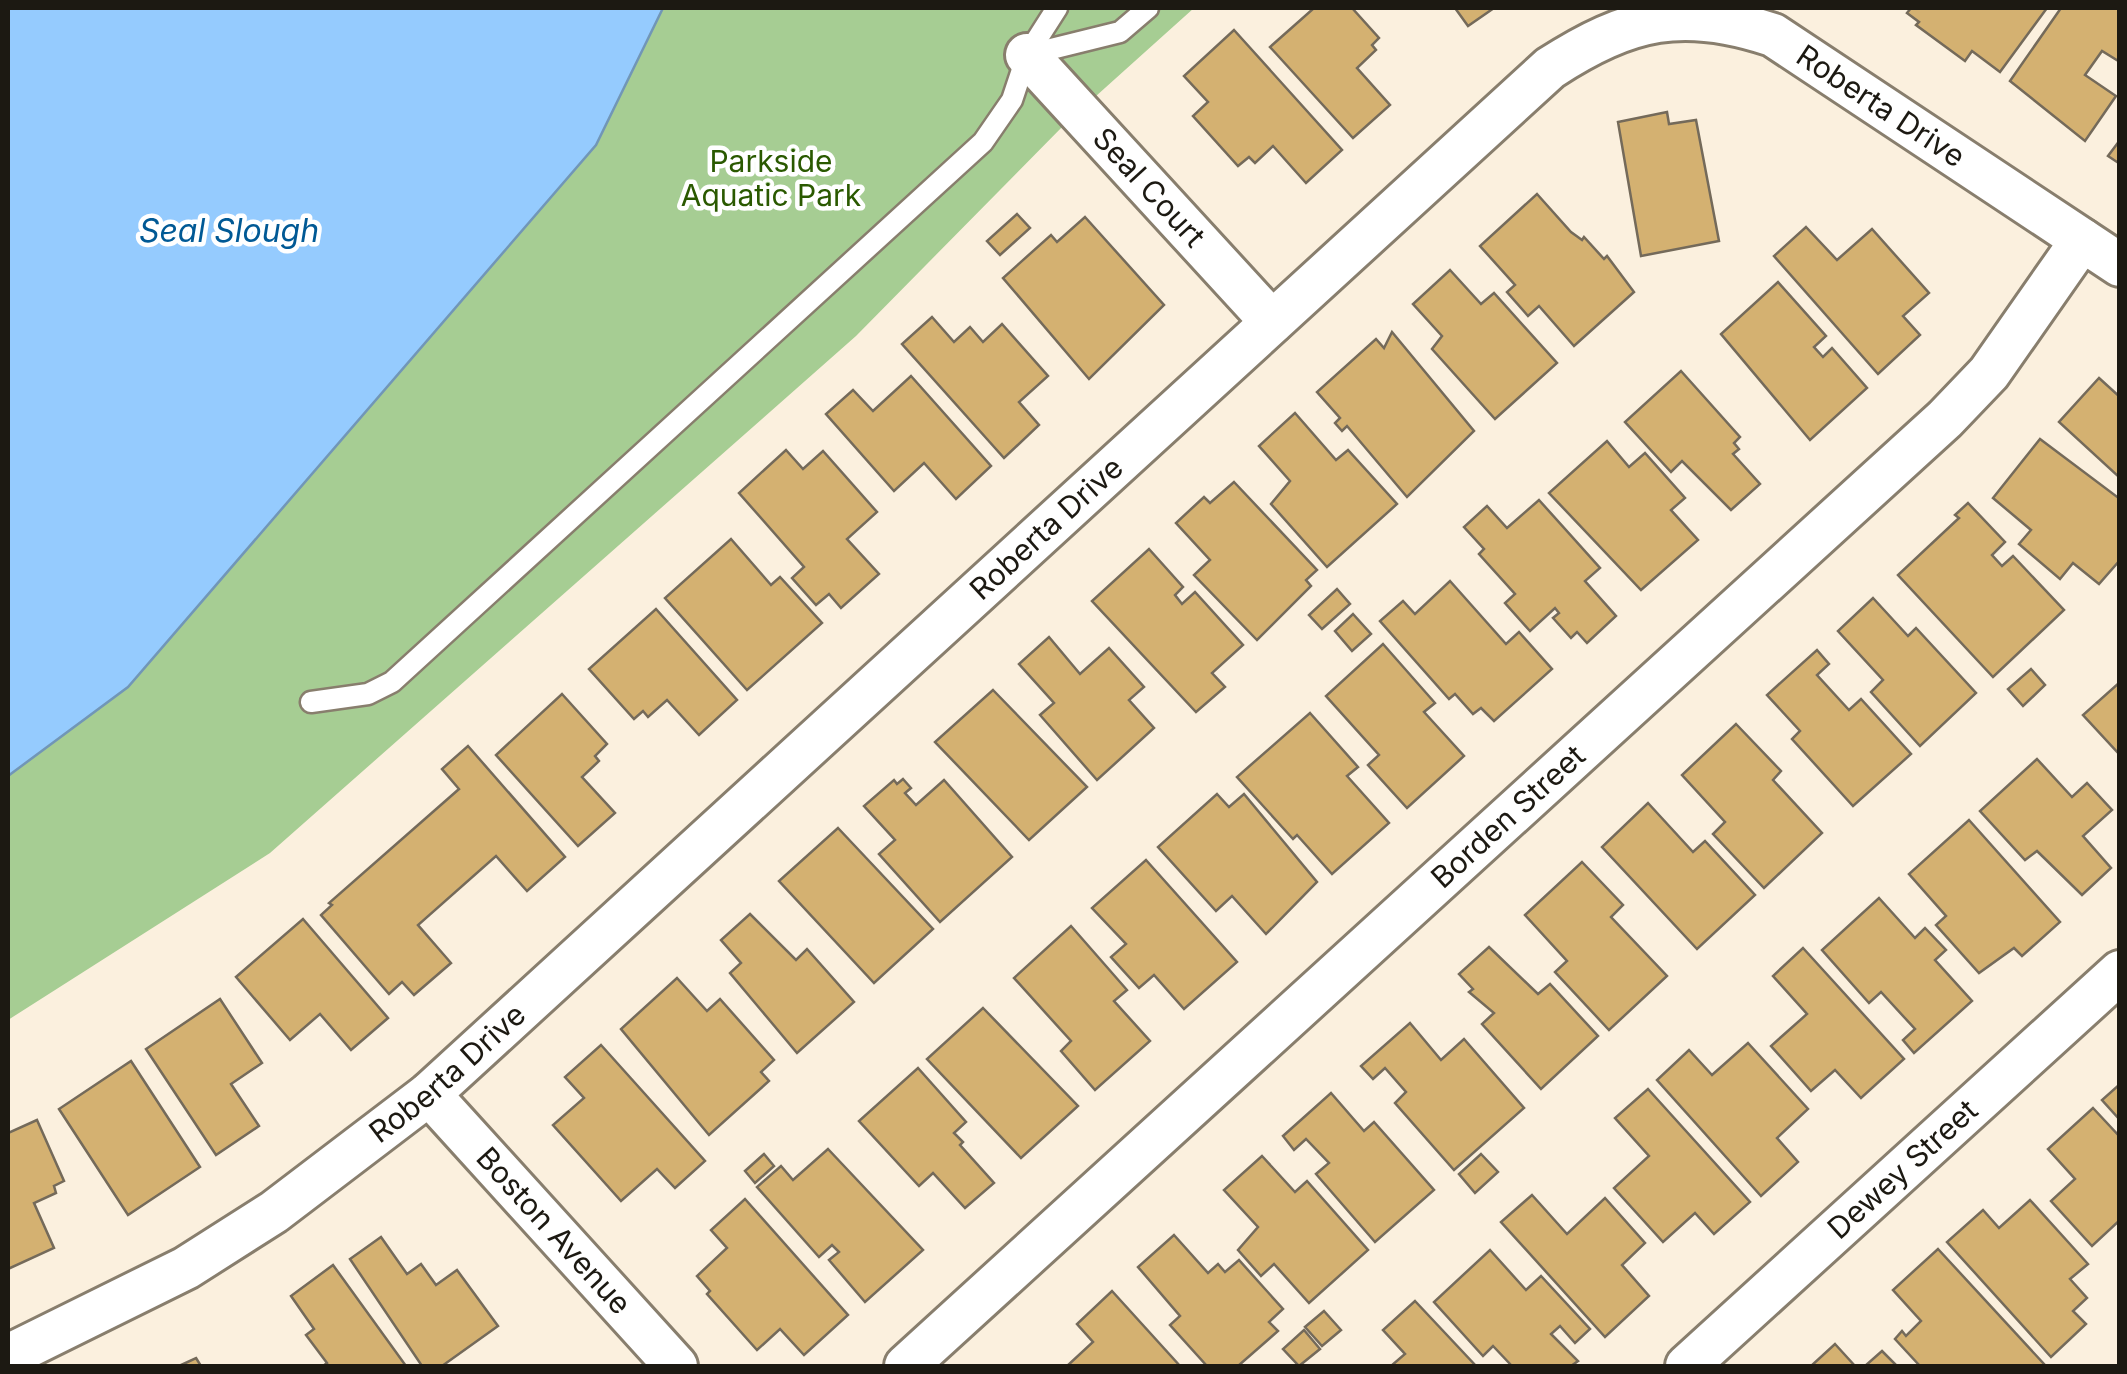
<svg xmlns="http://www.w3.org/2000/svg" width="2127" height="1374" viewBox="0 0 2127 1374" font-family="Inter,sans-serif">
  <style>
    .green { fill: #a6cd93 }
    .water { fill: #95cbfe; stroke: #7196b7; stroke-width: 2.5 }
    .building { fill: #d4b171; stroke: #746a5a; stroke-width: 2.5 }
    .lines { fill: none; stroke-linecap: round; stroke-linejoin: round }
    .service-casing { stroke: #887e6d; stroke-width: 25 }
    .minor-casing { stroke: #887e6d; stroke-width: 48 }
    .service { stroke: #fff; stroke-width: 20 }
    .minor { stroke: #fff; stroke-width: 42 }
    .labels { text-anchor: middle; stroke-width: 9; stroke-linejoin: round; paint-order: stroke }
    .street-label { font-size: 30px; fill: #1c1912; stroke: #fff }
    .park-label { font-size: 30px; fill: #2a5900; stroke: #fff }
    .water-label { font-size: 32px; font-style: italic; fill: #005995; stroke: #fff }
  </style>
  <rect width="100%" height="100%" fill="#fbf0de"/>
  <!-- green -->
  <polygon class="green" points="663,8 1194,8 1066,123 856,336 270,853 8,1020 8,776 128,687 596,145"/>
  <!-- water -->
  <polygon class="water" points="8,8 663,8 596,145 128,687 8,776"/>
  <!-- building -->
  <g class="building">
    <polygon points="1314,8 1352,8 1379,38 1372,45 1376,50 1357,68 1390,105 1353,138 1270,47"/>
    <polygon points="1455,8 1494,8 1468,26"/>
    <polygon points="1911,8 2047,8 2000,72 1972,51 1965,61 1916,25 1919,22 1907,13"/>
    <polygon points="2061,8 2120,8 2120,62 2102,51 2085,75 2116,96 2085,141 2010,81"/>
    <polygon points="1234,30 1342,150 1306,183 1273,146 1255,163 1249,157 1238,166 1193,116 1208,102 1184,76"/>
    <polygon points="1667,112 1669,124 1696,120 1719,241 1641,256 1618,122"/>
    <polygon points="2120,140 2120,164 2108,156"/>
    <polygon points="1537,194 1571,232 1582,240 1584,237 1604,259 1607,256 1634,292 1574,346 1539,306 1528,316 1507,292 1515,285 1480,246"/>
    <polygon points="1017,214 1030,228 1000,255 987,241"/>
    <polygon points="1085,217 1164,305 1089,379 1003,278 1051,235 1057,242"/>
    <polygon points="1806,227 1837,260 1872,229 1929,293 1903,316 1920,335 1878,374 1774,256"/>
    <polygon points="1450,270 1481,304 1494,293 1557,363 1495,419 1432,349 1442,336 1413,304"/>
    <polygon points="1778,282 1826,336 1814,347 1823,357 1832,348 1867,388 1810,440 1721,334"/>
    <polygon points="932,317 954,342 970,327 983,342 1002,324 1048,376 1019,402 1039,425 1004,458 902,344"/>
    <polygon points="1392,332 1474,431 1407,497 1347,426 1342,431 1335,423 1340,418 1317,392 1376,339 1384,348"/>
    <polygon points="1681,371 1740,437 1734,443 1739,449 1733,454 1760,484 1731,510 1682,461 1671,472 1625,422"/>
    <polygon points="911,376 991,466 956,499 924,463 894,491 826,414 853,390 873,411"/>
    <polygon points="2099,378 2120,397 2120,478 2059,422"/>
    <polygon points="1295,413 1336,460 1348,450 1397,504 1327,567 1271,504 1290,481 1259,446"/>
    <polygon points="2040,439 2120,499 2120,560 2099,584 2073,563 2060,579 2019,544 2031,530 1993,498"/>
    <polygon points="1607,441 1629,467 1645,453 1685,498 1671,510 1698,540 1641,590 1549,493"/>
    <polygon points="786,450 803,469 823,451 877,512 847,539 879,574 841,608 829,594 816,605 792,578 804,567 739,493"/>
    <polygon points="1234,482 1317,570 1306,580 1311,586 1257,640 1194,575 1210,560 1176,523 1204,497 1210,503"/>
    <polygon points="1539,500 1600,568 1585,581 1616,616 1587,643 1577,632 1571,638 1553,618 1559,613 1555,608 1530,631 1505,603 1515,594 1479,554 1484,549 1464,527 1487,506 1507,528"/>
    <polygon points="1968,503 2005,542 1992,555 2002,566 2013,556 2064,610 1993,677 1898,575 1959,518 1955,515"/>
    <polygon points="731,539 771,585 780,577 822,623 747,690 665,598"/>
    <polygon points="1149,549 1183,587 1175,595 1182,604 1195,592 1243,645 1212,673 1225,687 1196,712 1092,601"/>
    <polygon points="1450,581 1506,644 1519,632 1552,669 1494,721 1481,708 1473,714 1455,694 1449,699 1380,621 1403,601 1415,614"/>
    <polygon points="1337,589 1350,604 1322,629 1309,615"/>
    <polygon points="1873,598 1908,636 1916,628 1976,693 1920,746 1871,692 1883,680 1838,631"/>
    <polygon points="656,609 737,700 699,735 667,700 648,717 643,711 634,719 589,669"/>
    <polygon points="1353,614 1371,634 1352,651 1335,631"/>
    <polygon points="1049,637 1080,674 1109,648 1144,687 1129,700 1154,728 1097,780 1040,715 1054,703 1019,664"/>
    <polygon points="1383,644 1435,703 1424,712 1464,756 1407,808 1368,765 1379,755 1326,696"/>
    <polygon points="1817,650 1829,664 1817,675 1849,710 1861,699 1911,754 1853,806 1792,739 1800,731 1767,695"/>
    <polygon points="2031,669 2045,685 2023,706 2008,689"/>
    <polygon points="2120,682 2120,755 2083,715"/>
    <polygon points="993,690 1087,787 1029,840 935,742"/>
    <polygon points="562,694 607,744 595,756 599,761 582,777 615,813 578,846 496,755"/>
    <polygon points="1310,713 1358,767 1347,776 1389,823 1332,874 1297,835 1293,839 1237,777"/>
    <polygon points="1736,724 1781,771 1773,780 1822,833 1764,888 1713,834 1725,822 1682,775"/>
    <polygon points="468,746 565,857 527,891 496,856 418,925 451,963 414,995 402,982 389,994 321,915 332,905 329,903 459,789 442,769"/>
    <polygon points="2037,759 2072,797 2087,783 2112,810 2083,836 2111,868 2082,895 2037,851 2025,860 1980,811"/>
    <polygon points="903,779 911,788 905,793 916,805 944,780 1012,857 940,922 879,854 895,840 864,806 894,780 897,784"/>
    <polygon points="1217,794 1229,807 1244,794 1317,882 1266,934 1232,896 1216,911 1158,847"/>
    <polygon points="1648,803 1693,852 1705,841 1755,895 1697,949 1602,847"/>
    <polygon points="1969,820 2060,922 2022,956 2014,948 1979,973 1936,925 1946,916 1909,874"/>
    <polygon points="838,828 933,929 874,983 779,881"/>
    <polygon points="1146,860 1237,962 1184,1009 1154,975 1139,988 1111,957 1126,944 1092,908"/>
    <polygon points="1582,862 1623,905 1611,917 1667,976 1609,1030 1555,972 1567,961 1525,915"/>
    <polygon points="1879,898 1915,938 1925,928 1946,950 1935,960 1972,1001 1914,1053 1903,1040 1915,1029 1881,992 1869,1003 1822,950"/>
    <polygon points="750,914 796,960 807,949 854,1002 797,1053 730,973 741,963 721,940"/>
    <polygon points="303,919 388,1018 351,1050 320,1014 290,1040 236,977"/>
    <polygon points="1071,926 1127,990 1114,1001 1150,1041 1095,1090 1061,1051 1071,1041 1014,978"/>
    <polygon points="1489,947 1538,994 1550,984 1598,1036 1541,1089 1482,1024 1494,1013 1469,992 1473,989 1459,974"/>
    <polygon points="1803,948 1904,1059 1861,1098 1835,1070 1811,1091 1771,1046 1807,1014 1773,976"/>
    <polygon points="677,978 707,1011 720,999 774,1060 761,1072 769,1081 709,1135 621,1029"/>
    <polygon points="220,999 262,1063 231,1084 259,1126 216,1155 146,1049"/>
    <polygon points="983,1008 1078,1106 1021,1158 927,1059"/>
    <polygon points="1410,1023 1441,1060 1464,1039 1524,1108 1454,1170 1395,1103 1406,1092 1385,1068 1373,1079 1361,1066"/>
    <polygon points="1748,1043 1808,1109 1777,1138 1798,1162 1761,1196 1657,1080 1689,1050 1712,1075"/>
    <polygon points="601,1045 705,1161 675,1188 657,1169 621,1201 553,1125 584,1098 565,1077"/>
    <polygon points="131,1061 200,1167 128,1215 59,1109"/>
    <polygon points="918,1068 966,1122 954,1133 963,1142 960,1145 994,1183 965,1208 933,1173 919,1186 859,1121"/>
    <polygon points="2120,1084 2120,1120 2102,1100"/>
    <polygon points="1648,1089 1750,1202 1714,1234 1695,1213 1663,1242 1614,1188 1649,1156 1615,1118"/>
    <polygon points="1331,1093 1364,1131 1374,1122 1434,1190 1375,1242 1316,1174 1329,1163 1306,1139 1294,1150 1283,1136"/>
    <polygon points="2093,1108 2120,1137 2120,1220 2092,1246 2051,1201 2075,1179 2048,1149"/>
    <polygon points="37,1120 64,1181 54,1186 56,1193 34,1203 54,1248 8,1269 8,1133"/>
    <polygon points="828,1149 923,1250 865,1302 829,1260 839,1252 832,1245 819,1257 757,1187 781,1166 793,1180"/>
    <polygon points="764,1154 774,1166 755,1183 745,1171"/>
    <polygon points="1481,1154 1498,1172 1475,1193 1459,1174"/>
    <polygon points="1262,1156 1295,1192 1307,1181 1368,1250 1309,1303 1274,1264 1261,1276 1238,1250 1258,1227 1224,1190"/>
    <polygon points="1532,1195 1567,1234 1605,1198 1645,1243 1622,1265 1649,1296 1605,1337 1501,1222"/>
    <polygon points="745,1199 848,1315 804,1355 780,1329 757,1350 707,1294 710,1291 697,1276 727,1248 711,1230"/>
    <polygon points="2030,1200 2088,1264 2070,1279 2087,1298 2073,1311 2086,1324 2051,1357 1947,1242 1983,1210 1999,1228"/>
    <polygon points="1174,1235 1208,1273 1218,1264 1225,1272 1239,1260 1283,1309 1269,1322 1278,1331 1238,1366 1207,1366 1170,1325 1180,1316 1138,1267"/>
    <polygon points="381,1237 407,1274 421,1264 436,1285 457,1270 498,1326 442,1366 422,1366 350,1259"/>
    <polygon points="1938,1249 2044,1364 2041,1366 1920,1366 1895,1339 1902,1331 1906,1336 1921,1321 1893,1290"/>
    <polygon points="1490,1250 1526,1290 1541,1276 1590,1329 1575,1343 1560,1326 1551,1334 1578,1361 1571,1366 1512,1366 1493,1346 1483,1356 1434,1302"/>
    <polygon points="333,1265 406,1366 323,1366 327,1363 306,1335 314,1329 291,1296"/>
    <polygon points="1112,1291 1180,1366 1067,1366 1093,1342 1077,1324"/>
    <polygon points="1415,1301 1476,1366 1391,1366 1405,1354 1383,1330"/>
    <polygon points="1324,1311 1341,1330 1322,1346 1305,1327"/>
    <polygon points="1304,1330 1320,1349 1299,1366 1283,1349"/>
    <polygon points="1835,1344 1855,1366 1811,1366"/>
    <polygon points="1882,1351 1897,1366 1865,1366"/>
    <polygon points="196,1358 201,1366 179,1366"/>
  </g>
  <g class="lines">
    <defs>
      <g id="service">
        <polyline points="1027,55 1120,32 1148,8"/>
        <polyline points="311,702 368,694 392,682 983,142 1012,100 1027,55 1057,8"/>
      </g>
      <g id="minor">
        <path id="s1" d="M1027 55 1272 322"/>
        <path id="s2" d="M429 1094 676 1366"/>
        <path id="s3" d="M8 1356 186 1268 274 1212 429 1094 1550 68C1629 17 1683 5 1773 35L2120 265"/>
        <path id="s4" d="M906 1366 1945 419 1989 373 2082 240"/>
        <path id="s5" d="M1687 1366 2120 972"/>
      </g>
    </defs>
    <!-- service casing -->
    <use href="#service" class="service-casing"/>
    <!-- minor casing -->
    <use href="#minor" class="minor-casing"/>
    <!-- service -->
    <use href="#service" class="service"/>
    <!-- minor -->
    <use href="#minor" class="minor"/>
  </g>
  <g class="labels">
    <!-- street labels -->
    <g class="street-label">
      <text dy="10" stroke="none"><textPath href="#s3" startOffset="2382">Roberta Drive</textPath></text>
      <text dy="10" stroke="none"><textPath href="#s1" startOffset="180">Seal Court</textPath></text>
      <text dy="10" stroke="none"><textPath href="#s3" startOffset="1335">Roberta Drive</textPath></text>
      <text dy="10" stroke="none"><textPath href="#s4" startOffset="815">Borden Street</textPath></text>
      <text dy="10" stroke="none"><textPath href="#s3" startOffset="525">Roberta Drive</textPath></text>
      <text dy="10" stroke="none"><textPath href="#s5" startOffset="292">Dewey Street</textPath></text>
      <text dy="10" stroke="none"><textPath href="#s2" startOffset="185">Boston Avenue</textPath></text>
    </g>
    <!-- park labels -->
    <g class="park-label">
      <text x="771" y="172">Parkside<tspan x="771" dy="34">Aquatic Park</tspan></text>
    </g>
    <!-- water labels -->
    <g class="water-label">
      <text x="229" y="242">Seal Slough</text>
    </g>
  </g>
  <!-- border -->
  <rect width="2127" height="1374" fill="none" stroke="#1c1912" stroke-width="20"/>
</svg>
